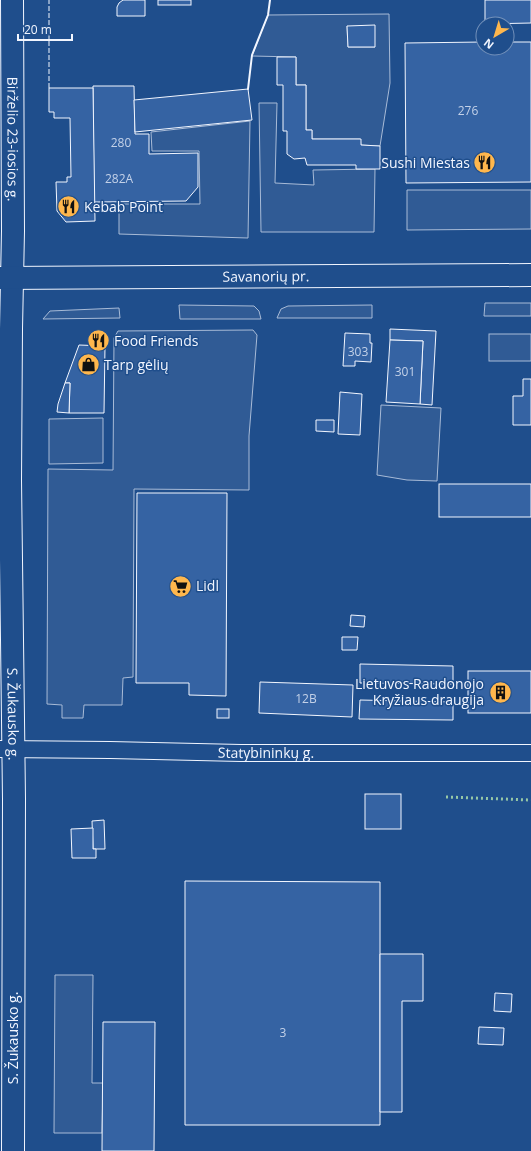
<svg xmlns="http://www.w3.org/2000/svg" width="531" height="1151" viewBox="0 0 531 1151" font-family="'Open Sans',sans-serif">
  <style>
    .built { fill: #305b95; stroke: #a8bbd7; fill-rule: evenodd }
    .building { fill: #3563a3; stroke: #f2f6ff }
    .lines { fill: none; stroke-linecap: round; stroke-linejoin: round }
    .minor-casing { stroke: #f2f6ff; stroke-width: 18 }
    .secondary-casing { stroke: #f2f6ff; stroke-width: 24 }
    .primary-casing { stroke: #f2f6ff; stroke-width: 24 }
    .minor { stroke: #1f4e8c; stroke-width: 16 }
    .secondary { stroke: #1f4e8c; stroke-width: 22 }
    .primary { stroke: #1f4e8c; stroke-width: 22 }
    .hedge { stroke: #97c8a6; stroke-width: 3; stroke-dasharray: 2 3; stroke-linecap: butt }
    .fence { stroke: #f2f6ff; stroke-width: 1; stroke-dasharray: 5 2; stroke-linecap: butt }
    .wall { stroke: #f2f6ff; stroke-width: 2 }
    .labels { text-anchor: middle; stroke-width: 3; stroke-linejoin: round; paint-order: stroke }
    .number-label { font-size: 12px; fill: #c3d1e8 }
    .street-label { font-size: 14px; fill: #f2f6ff; stroke: #1f4e8c }
    .poi-label { font-size: 14px; fill: #f2f6ff; stroke: #1f4e8c; text-anchor: start }
  </style>
  <rect width="100%" height="100%" fill="#1f4e8c"/>
  <!-- built -->
  <g class="built">
    <path d="M389 14 390 83 380 146 361 145 360 139H312V130H306V85H296V57L252 56 268 15ZM347 26 375 47H348Z"/>
    <polygon points="259,103 277,103 275,183 314,185 313,170 375,169 374,232 261,232"/>
    <polygon points="250,121 248,238 119,234 119,204 200,204 199,151 152,151 151,132"/>
    <polygon points="407,190 531,190 531,229 407,230"/>
    <polygon points="485,303 531,303 531,316 484,316"/>
    <polygon points="179,305 254,306 259,311 261,319 180,319"/>
    <polygon points="372,305 372,318 277,318 281,309 288,306"/>
    <polygon points="119,308 120,318 43,319 50,311"/>
    <polygon points="253,330 257,335 249,436 249,490 134,489 133,677 123,678 122,705 84,705 83,718 62,718 62,705 47,704 48,469 113,470 114,338 118,331"/>
    <rect x="489" y="334" width="42" height="27"/>
    <polygon points="381,405 441,408 437,481 407,480 377,475"/>
    <polygon points="103,418 103,463 49,464 49,419"/>
    <polygon points="55,975 93,975 92,1083 103,1083 102,1133 54,1133"/>
  </g>
  <!-- building -->
  <g class="building">
    <polygon points="123,0 145,0 145,16 117,16 117,7 119,3"/>
    <rect x="158" y="0" width="33" height="5"/>
    <polygon points="485,0 531,0 531,23 485,24"/>
    <polygon points="375,25 375,47 348,47 347,26"/>
    <polygon points="483,42 483,48 507,48 507,42 531,42 531,182 406,183 405,43"/>
    <polygon points="277,57 296,57 296,85 306,85 306,130 312,130 312,139 361,139 361,145 380,146 380,169 356,169 356,165 307,165 305,158 294,159 287,154 287,131 283,131 283,85 277,85"/>
    <polygon points="93,86 134,86 135,134 149,134 149,154 198,153 198,187 186,201 94,202"/>
    <polygon points="49,88 93,88 95,221 66,222 57,211 56,182 67,182 67,177 71,177 70,118 54,118 54,112 49,112"/>
    <polygon points="248,89 252,120 135,132 134,100"/>
    <polygon points="390,329 436,331 432,405 420,404 423,341 390,340"/>
    <polygon points="345,333 370,334 370,343 372,343 371,362 355,361 355,366 343,366"/>
    <polygon points="92,338 105,339 105,344 92,344"/>
    <polygon points="390,340 423,341 420,404 386,402"/>
    <polygon points="79,345 105,346 104,413 69,413 70,383 65,383"/>
    <polygon points="523,379 531,379 531,425 513,425 513,396 523,396"/>
    <polygon points="65,383 70,383 69,413 57,412 58,404"/>
    <polygon points="340,392 362,394 360,435 338,434"/>
    <polygon points="316,420 334,420 334,432 316,431"/>
    <rect x="439" y="484" width="92" height="33"/>
    <polygon points="137,493 227,493 226,696 189,695 189,683 136,683"/>
    <polygon points="351,615 365,616 364,627 350,626"/>
    <polygon points="342,637 358,637 357,650 342,650"/>
    <polygon points="360,664 453,666 453,684 360,683"/>
    <rect x="468" y="671" width="63" height="42"/>
    <polygon points="260,682 353,685 352,717 259,713"/>
    <polygon points="360,700 453,702 453,720 359,719"/>
    <rect x="217" y="709" width="12" height="9"/>
    <rect x="365" y="794" width="36" height="35"/>
    <polygon points="104,820 105,849 93,849 92,821"/>
    <polygon points="93,828 93,849 96,849 96,858 72,858 71,829"/>
    <polygon points="185,881 380,882 380,1125 185,1125"/>
    <polygon points="380,954 423,954 423,1001 402,1001 402,1112 380,1112"/>
    <polygon points="495,993 512,994 511,1012 494,1011"/>
    <polygon points="103,1022 155,1022 154,1151 102,1151"/>
    <polygon points="479,1027 504,1028 503,1045 478,1044"/>
  </g>
  <g class="lines">
    <defs>
      <g id="minor">
        <path id="s1" d="M0 749 110 750 241 753H531"/>
      </g>
      <g id="secondary">
        <path id="s2" d="M12 0 13 231 11 329 10 480 14 799 13 1151"/>
      </g>
      <g id="primary">
        <path id="s3" d="M0 278 531 275"/>
      </g>
    </defs>
    <!-- minor casing -->
    <use href="#minor" class="minor-casing"/>
    <!-- secondary casing -->
    <use href="#secondary" class="secondary-casing"/>
    <!-- primary casing -->
    <use href="#primary" class="primary-casing"/>
    <!-- minor -->
    <use href="#minor" class="minor"/>
    <!-- secondary -->
    <use href="#secondary" class="secondary"/>
    <!-- primary -->
    <use href="#primary" class="primary"/>
    <!-- hedge -->
    <polyline class="hedge" points="446,797 531,800"/>
    <!-- fence -->
    <polyline class="fence" points="49,88 49,0"/>
    <!-- wall -->
    <polyline class="wall" points="248,89 252,55 268,15 270,0"/>
  </g>
  <!-- icons -->
  <defs>
    <symbol id="restaurant-disc" viewBox="-11 -11 22 22"><circle r="9.5" fill="#ffb74d" stroke="#1f4e8c"/><path d="M-5-6h1v4h1v-4h1v4h1v-4h1v5L-1.5 .5V6h-2V.5L-5-1ZM5-6V6H3V1.5H1.5Q1.5-4 5-6Z" fill="#111"/></symbol>
    <symbol id="shop-disc" viewBox="-11 -11 22 22"><circle r="9.5" fill="#ffb74d" stroke="#1f4e8c"/><path d="M-5-2.5h2.3a2.7 3.5 0 0 1 5.4 0H5L5.5 6h-11ZM-1.5-2.5h3a1.5 2.3 0 0 0-3 0Z" fill="#111"/></symbol>
    <symbol id="supermarket-disc" viewBox="-11 -11 22 22"><circle r="9.5" fill="#ffb74d" stroke="#1f4e8c"/><path d="M-6-5.5h2.5l.6 2H6L4.5 2H-2.5L-4.4-4H-6ZM-1.5 3.2a1.3 1.3 0 1 0 .1 0ZM3 3.2a1.3 1.3 0 1 0 .1 0Z" fill="#111"/></symbol>
    <symbol id="building-disc" viewBox="-11 -11 22 22"><circle r="9.5" fill="#ffb74d" stroke="#1f4e8c"/><path d="M-4-6H4V6H1V3H-1V6H-4ZM-2.5-4.3h1.7v1.8h-1.7ZM.8-4.3h1.7v1.8H.8ZM-2.5-1h1.7V.8h-1.7ZM.8-1h1.7V.8H.8Z" fill="#111"/></symbol>
  </defs>
  <g fill-rule="evenodd">
    <use href="#restaurant-disc" x="472" y="150" width="25" height="25"/>
    <use href="#restaurant-disc" x="56" y="194" width="25" height="25"/>
    <use href="#restaurant-disc" x="86" y="328" width="25" height="25"/>
    <use href="#shop-disc" x="76" y="352" width="25" height="25"/>
    <use href="#supermarket-disc" x="168" y="574" width="25" height="25"/>
    <use href="#building-disc" x="488" y="680" width="25" height="25"/>
  </g>
  <g class="labels">
    <!-- number labels -->
    <g class="number-label">
      <text x="468" y="115">276</text>
      <text x="121" y="147">280</text>
      <text x="119" y="183">282A</text>
      <text x="358" y="356">303</text>
      <text x="405" y="376">301</text>
      <text x="306" y="703">12B</text>
      <text x="283" y="1037">3</text>
    </g>
    <!-- street labels -->
    <g class="street-label">
      <text dy="5" stroke="none"><textPath href="#s2" startOffset="139">Birželio 23-iosios g.</textPath></text>
      <text dy="5" stroke="none"><textPath href="#s3" startOffset="266">Savanorių pr.</textPath></text>
      <text dy="5" stroke="none"><textPath href="#s2" startOffset="714">S. Žukausko g.</textPath></text>
      <text dy="5" stroke="none"><textPath href="#s1" startOffset="266">Statybininkų g.</textPath></text>
      <text transform="translate(13 1038) rotate(-90)" y="5">S. Žukausko g.</text>
    </g>
    <!-- poi labels -->
    <g class="poi-label">
      <text x="470" y="168" text-anchor="end">Sushi Miestas</text>
      <text x="84" y="212">Kebab Point</text>
      <text x="114" y="346">Food Friends</text>
      <text x="104" y="370">Tarp gėlių</text>
      <text x="196" y="591">Lidl</text>
      <text x="484" y="689" text-anchor="end">Lietuvos Raudonojo<tspan x="484" dy="16">Kryžiaus draugija</tspan></text>
    </g>
  </g>
  <!-- north arrow -->
  <g transform="translate(495 36) rotate(218)"><circle r="19" fill="#1f4e8c" stroke="#7391ba"/>
  <path d="M0-3L7 15L0 10L-7 15Z" fill="#ffb74d"/>
  <text y="-6" font-size="11" font-weight="bold" text-anchor="middle" fill="#f2f6ff">N</text>
  </g>
  <!-- scale -->
  <path d="M18 34v6h54v-6" fill="none" stroke="#f2f6ff" stroke-width="2"/>
  <text x="24" y="34" font-size="12" fill="#f2f6ff" stroke="#1f4e8c" stroke-width="3" paint-order="stroke">20 m</text>
</svg>
